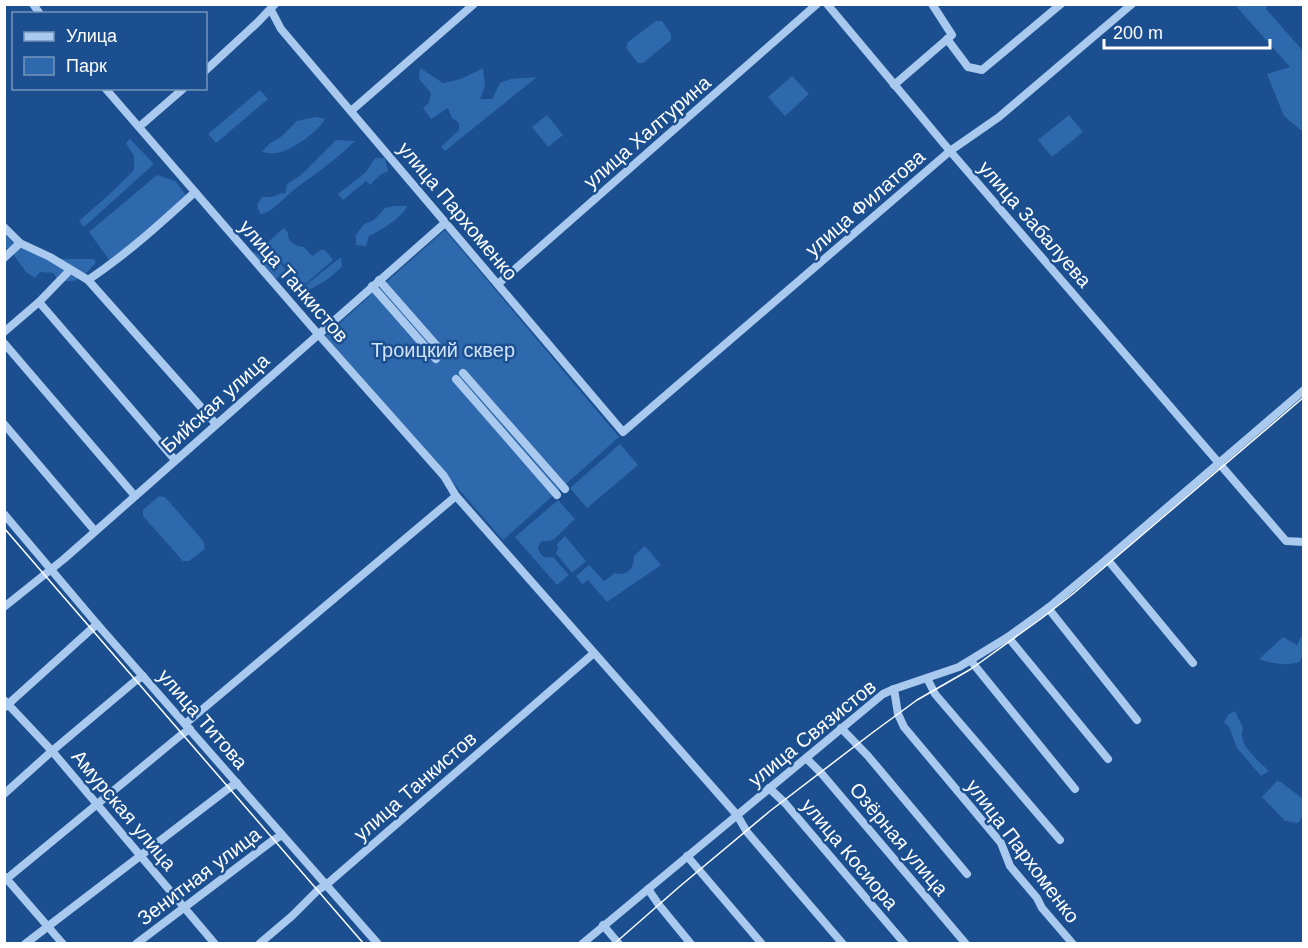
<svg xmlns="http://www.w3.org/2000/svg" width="1308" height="948" viewBox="0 0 1308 948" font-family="Helvetica,sans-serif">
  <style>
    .green { fill: #2e69ad }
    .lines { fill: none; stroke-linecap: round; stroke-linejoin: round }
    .minor { stroke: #a9c9ee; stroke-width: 8 }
    .tram { stroke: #fff; stroke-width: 1.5 }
    .labels { text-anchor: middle; stroke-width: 5; stroke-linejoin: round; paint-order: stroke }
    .street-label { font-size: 20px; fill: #fff; stroke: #1b4f8f }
    .park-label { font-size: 20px; fill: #cfe3fa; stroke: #1b4f8f }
  </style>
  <rect width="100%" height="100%" fill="#1b4f8f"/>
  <!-- green -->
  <g class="green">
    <polygon points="1235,5 1268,5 1266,9 1303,51 1303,132 1284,116 1267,74 1290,67"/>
    <polygon points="656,21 662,21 671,34 671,40 643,63 638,63 626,48 628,42"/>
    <path d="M420 68 443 83C458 81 470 75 483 68L485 86 480 99H492L500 83 511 79 537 77 445 151 441 147 459 130V123L452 118 448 108 431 119 423 108 429 103 431 93 419 79Z"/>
    <polygon points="792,76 809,94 785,116 768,97"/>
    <polygon points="260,90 268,99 216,143 208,134"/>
    <polygon points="547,115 563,135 548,147 532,127"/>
    <polygon points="1069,115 1083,132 1052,157 1038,140"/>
    <path d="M316 117 325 119C317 133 292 150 277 153 272 154 267 153 262 152L269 144 282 136 297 121Z"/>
    <polygon points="130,139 154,164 84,227 79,221 111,193 134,170 134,156 126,143"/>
    <path d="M336 140 355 141C337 159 315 174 295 189 284 197 273 213 260 214L257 205 262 197H272L282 193 285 194 287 184 301 175Z"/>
    <polygon points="375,158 385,158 388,171 380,175 370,185 366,181 343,200 338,194 366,172"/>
    <polygon points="157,175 175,181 186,195 144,235 110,261 89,232"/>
    <path d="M394 206H407C403 217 380 231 369 236L366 246 356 245V235L364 224 374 220 385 208Z"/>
    <path d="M284 228 288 233C287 242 296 247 304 247L312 256 321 250H325L333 260 303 286 266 244Z"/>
    <polygon points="445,230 619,437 503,540 325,336 370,296 372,291 376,291"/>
    <path d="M4 233 12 242 49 259H94L96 262C83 277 80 283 59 281L53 273 40 272 35 278 26 272 13 254 5 246Z"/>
    <polygon points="267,248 302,288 341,257 342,267 328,279 309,290 308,289 300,293 289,278 282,275 273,280 254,257 254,252 264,258"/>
    <polygon points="620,444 638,465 587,508 570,488"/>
    <polygon points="159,496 165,497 204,542 205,549 189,561 183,561 143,516 143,510"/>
    <path d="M558 500 575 519C570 523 557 538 552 540 545 543 541 537 538 549 541 556 545 559 553 557L569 575 557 585 515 537Z"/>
    <polygon points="565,536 586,561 572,573 556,553 558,549 557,544"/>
    <path d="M645 546 661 565 607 602 588 580 582 584 576 576 589 565 604 581 615 573C627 577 635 567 634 556Z"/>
    <path d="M1303 633V653L1300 662C1285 666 1273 664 1259 659L1283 637 1297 645Z"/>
    <path d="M1235 711 1243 728C1237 745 1258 760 1269 771L1261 776 1237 748 1229 727 1224 722 1229 714Z"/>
    <polygon points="1277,781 1281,782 1303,799 1303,816 1298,823 1285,821 1262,797"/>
  </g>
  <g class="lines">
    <!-- minor -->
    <g class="minor">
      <polyline points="33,4 40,14"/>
      <polyline points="827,4 950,151 1280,534 1286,541 1304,542"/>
      <polyline points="271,10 281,29 623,432 950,151 999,117 1132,4"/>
      <polyline points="947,39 968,67 982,70 1061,4"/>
      <polyline points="206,70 258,22 275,4"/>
      <polyline points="894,85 952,35 932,4"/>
      <polyline points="105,88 318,334 444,476 456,496 737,815 747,832 843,944"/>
      <polyline points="351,111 474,4"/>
      <polyline points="139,127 184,88"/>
      <polyline points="4,227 20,243 50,257 88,280 216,424"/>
      <polyline points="4,258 20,243"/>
      <path d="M88 280C127 254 161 223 195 192"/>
      <polyline points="379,280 443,353"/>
      <polyline points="498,284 817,4"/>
      <polyline points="372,286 436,359"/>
      <polyline points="39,302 175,460"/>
      <polyline points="4,332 39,302 70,270"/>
      <polyline points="4,343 135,496"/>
      <polyline points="463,373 565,489"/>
      <polyline points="456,379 557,495"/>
      <polyline points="4,424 95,531"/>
      <polyline points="4,514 97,624 378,944"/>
      <polyline points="1107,559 1193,663"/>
      <polyline points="4,607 64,559 446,222"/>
      <polyline points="1048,608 1137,720"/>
      <polyline points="1008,637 1108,759"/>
      <polyline points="971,661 1075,789"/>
      <polyline points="927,678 935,694 1060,840"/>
      <polyline points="894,689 898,714 904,727 1001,843 1010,866 1037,898 1042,908 1073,944"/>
      <polyline points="4,700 52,751 215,944"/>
      <polyline points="5,707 97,624"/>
      <polyline points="185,724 456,496"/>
      <polyline points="841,728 868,756 967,874"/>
      <polyline points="806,758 822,774 966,944"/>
      <polyline points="769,788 785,803 905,944"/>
      <polyline points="4,794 52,751 134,682 143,676"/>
      <polyline points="687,856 762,944"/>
      <polyline points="5,877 63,944"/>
      <polyline points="4,881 181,735 190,729"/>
      <polyline points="648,889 659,905 691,944"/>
      <polyline points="603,925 619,944"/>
      <polyline points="25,944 229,788 237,783"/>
      <polyline points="136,944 272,841 282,835"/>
      <polyline points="259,944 292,916 318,890 326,885 594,653"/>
      <polyline points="582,944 883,694 894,689 959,667 1008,637 1048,608 1107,559 1304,390"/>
    </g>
    <!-- tram -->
    <g class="tram">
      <polyline points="4,528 364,944"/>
      <polyline points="614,944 679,887 770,811 872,733 917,700 971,669 1042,618 1074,593 1304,397"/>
    </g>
  </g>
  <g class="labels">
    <!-- street labels -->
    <g class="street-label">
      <text transform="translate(647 132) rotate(-41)" y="7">улица Халтурина</text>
      <text transform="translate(865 203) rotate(-41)" y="7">улица Филатова</text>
      <text transform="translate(458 211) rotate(50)" y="7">улица Пархоменко</text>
      <text transform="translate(1035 224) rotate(49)" y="7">улица Забалуева</text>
      <text transform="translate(294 281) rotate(49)" y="7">улица Танкистов</text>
      <text transform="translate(215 403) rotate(-42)" y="7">Бийская улица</text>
      <text transform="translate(203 719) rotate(49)" y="7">улица Титова</text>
      <text transform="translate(812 733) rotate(-39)" y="7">улица Связистов</text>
      <text transform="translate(415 786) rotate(-41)" y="7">улица Танкистов</text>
      <text transform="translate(124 810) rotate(50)" y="7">Амурская улица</text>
      <text transform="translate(899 839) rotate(50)" y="7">Озёрная улица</text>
      <text transform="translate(1023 851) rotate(53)" y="7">улица Пархоменко</text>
      <text transform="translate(850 854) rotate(50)" y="7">улица Косиора</text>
      <text transform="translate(199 876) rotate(-37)" y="7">Зенитная улица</text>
    </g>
    <!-- park labels -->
    <g class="park-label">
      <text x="443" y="357">Троицкий сквер</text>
    </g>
  </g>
  <!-- border -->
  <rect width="1308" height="948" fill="none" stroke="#ffffff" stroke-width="12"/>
  <!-- legend -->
  <rect x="12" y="12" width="195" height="78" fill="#1b4f8f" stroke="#7695bc" stroke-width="1.5"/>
  <rect x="24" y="32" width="30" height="9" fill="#a9c9ee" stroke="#7695bc" stroke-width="1.5"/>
  <text x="66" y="42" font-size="18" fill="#ffffff">Улица</text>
  <rect x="24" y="57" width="30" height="18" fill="#2e69ad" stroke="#7695bc" stroke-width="1.5"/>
  <text x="66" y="72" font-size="18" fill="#ffffff">Парк</text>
  <!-- scale -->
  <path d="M1104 39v9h166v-9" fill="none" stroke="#ffffff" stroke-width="3"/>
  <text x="1113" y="39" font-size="18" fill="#ffffff" stroke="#1b4f8f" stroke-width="4.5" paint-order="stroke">200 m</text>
</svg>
